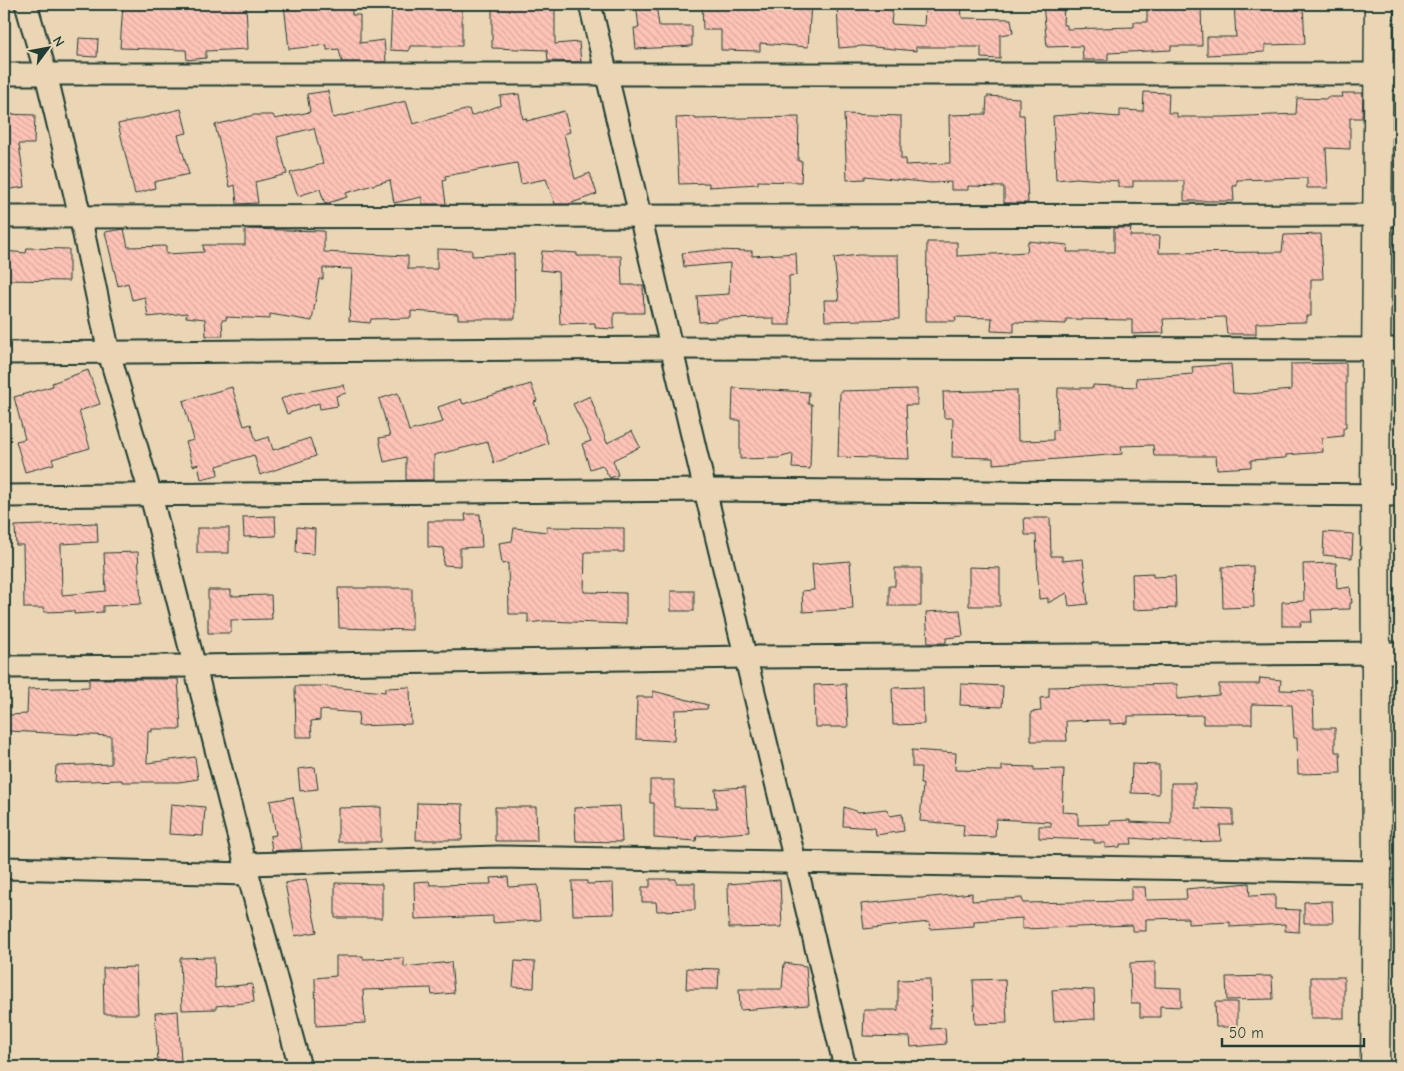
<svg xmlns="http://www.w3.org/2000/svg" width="1404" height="1071" viewBox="0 0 1404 1071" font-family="'Comic Neue',sans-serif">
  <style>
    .building { fill: url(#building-back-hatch); stroke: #1f3d34 }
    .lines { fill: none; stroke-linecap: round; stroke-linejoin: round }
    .minor-casing { stroke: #1f3d34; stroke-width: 25 }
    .tertiary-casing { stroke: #1f3d34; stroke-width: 31 }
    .minor { stroke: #ead6b4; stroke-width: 21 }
    .tertiary { stroke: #ead6b4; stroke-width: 28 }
  </style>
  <defs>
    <pattern id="building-back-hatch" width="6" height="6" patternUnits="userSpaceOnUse" patternTransform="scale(1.25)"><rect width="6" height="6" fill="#fec3b7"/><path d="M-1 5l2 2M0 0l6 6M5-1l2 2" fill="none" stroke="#d9a89e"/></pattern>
  </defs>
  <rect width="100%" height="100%" fill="#ead6b4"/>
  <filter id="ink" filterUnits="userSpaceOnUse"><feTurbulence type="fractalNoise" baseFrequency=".02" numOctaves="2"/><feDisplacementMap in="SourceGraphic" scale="10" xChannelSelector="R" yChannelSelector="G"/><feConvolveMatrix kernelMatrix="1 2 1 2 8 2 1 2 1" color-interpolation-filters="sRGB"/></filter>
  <g filter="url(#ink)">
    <!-- building -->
    <g class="building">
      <polygon points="123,4 246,4 248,49 206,51 206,58 187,60 186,50 120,48"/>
      <polygon points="284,4 352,4 352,15 360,15 360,43 384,40 386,62 342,62 339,49 327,50 327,45 289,49"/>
      <polygon points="392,4 462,4 462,46 410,46 409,51 390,50"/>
      <polygon points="492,4 555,4 555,44 579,42 581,62 548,61 547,50 492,48"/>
      <polygon points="636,4 656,4 659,26 692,26 692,46 636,49 634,28 639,28"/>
      <polygon points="702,4 811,4 808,47 760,43 760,51 721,50 721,30 703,30"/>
      <polygon points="837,4 893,4 891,24 924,26 925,8 942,9 941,4 961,4 962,18 1011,19 1013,33 1000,35 1000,59 981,58 981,47 916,47 916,51 863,46 839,48"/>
      <polygon points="1043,4 1064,4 1063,25 1067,25 1067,29 1134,27 1134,22 1147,22 1147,4 1201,4 1202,46 1171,46 1171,50 1108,53 1108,60 1083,60 1082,46 1047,47"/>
      <polygon points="1234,4 1303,4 1305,44 1265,45 1265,52 1207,55 1207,37 1236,37"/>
      <polygon points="79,38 98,39 97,57 78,56"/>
      <polygon points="328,91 333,118 406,101 413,124 469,109 471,116 501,105 500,96 519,94 523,119 526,118 527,121 564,111 570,132 564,134 575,179 590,173 597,194 569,204 555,204 546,179 521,184 517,163 445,176 446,180 443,181 446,204 422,204 422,197 394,203 390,180 346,193 347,197 325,204 320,189 298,196 290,173 323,164 314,128 277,137 287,174 255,182 258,203 237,204 235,185 230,187 215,125 254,115 273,115 275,119 310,112 307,94"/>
      <polygon points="1144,92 1169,93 1168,113 1177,113 1177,117 1226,117 1296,114 1297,98 1327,99 1327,97 1343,97 1342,93 1363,93 1362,118 1350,118 1350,149 1326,148 1328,188 1307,188 1307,178 1237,180 1237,186 1233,186 1234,201 1184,201 1184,181 1133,181 1133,187 1118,187 1118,181 1076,178 1056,180 1053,116 1079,114 1120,117 1120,110 1143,111"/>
      <polygon points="987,96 1019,98 1019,115 1024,115 1028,203 1004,203 1004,187 968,186 968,190 951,190 951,182 931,183 865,176 865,179 847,180 844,114 901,116 901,159 906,159 905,165 950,163 949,115 986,114"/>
      <polygon points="181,109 187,133 178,135 189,174 154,182 155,188 135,194 118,124"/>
      <polygon points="4,114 35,115 34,144 19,144 25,187 4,190"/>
      <polygon points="695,117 695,119 799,117 798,161 802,161 801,182 758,181 758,184 709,187 709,183 679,184 676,118"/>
      <polygon points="1114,228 1131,228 1130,236 1160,236 1159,253 1282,252 1284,235 1321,234 1323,279 1311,279 1311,316 1306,316 1306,322 1256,323 1256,334 1227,334 1225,317 1163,319 1164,333 1132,334 1132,320 1066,319 1066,324 1014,322 1014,332 991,331 992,318 955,317 956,321 926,321 927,242 957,242 957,256 1027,252 1028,241 1068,245 1067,252 1114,252"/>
      <polygon points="124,229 128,247 166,246 166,254 204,252 203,245 245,245 245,229 324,231 324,252 408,256 408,269 437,269 437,249 472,250 472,256 514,254 515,319 458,319 458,314 411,311 411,318 371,319 370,323 349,321 352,269 323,268 323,279 319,279 312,321 270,314 270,319 226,317 226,320 222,320 223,336 206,336 205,319 186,317 187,313 148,317 145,297 132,300 128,283 118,286 105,232"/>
      <polygon points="27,248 69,249 69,281 4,280 4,251 26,253"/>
      <polygon points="711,250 752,251 752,256 796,253 797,275 789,276 790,325 774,325 774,318 718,319 718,321 699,322 697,296 729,294 730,263 684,267 682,253"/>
      <polygon points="542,251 577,253 577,256 621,256 622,285 643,285 644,313 614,313 614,329 595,328 595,323 560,324 558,272 540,270"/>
      <polygon points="858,255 898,255 899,319 825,321 824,300 839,300 834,258"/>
      <polygon points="1346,363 1346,428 1343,428 1343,436 1322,438 1323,452 1286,455 1286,458 1251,460 1251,467 1217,469 1216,456 1154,456 1153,445 1121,446 1122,454 993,464 993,458 952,457 953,418 944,418 943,392 1017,390 1018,441 1053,440 1053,430 1057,430 1058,388 1093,388 1093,385 1137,387 1136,378 1193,374 1192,367 1231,364 1233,393 1249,394 1291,390 1291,364"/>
      <polygon points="88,370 100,404 79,411 90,448 52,459 54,464 25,472 16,441 25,439 14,397 53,386 52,383"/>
      <polygon points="531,384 537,401 534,402 548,443 494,463 488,442 434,455 434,480 406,480 406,457 384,462 379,438 390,436 379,399 398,393 409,431 443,422 438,407 461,399 463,404"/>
      <polygon points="344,385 346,393 336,396 338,406 320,409 319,403 287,414 281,399 293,394"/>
      <polygon points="232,387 244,426 251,424 256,441 269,437 273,450 310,438 316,456 260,475 254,455 217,466 218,475 201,479 198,464 193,466 186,442 194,440 183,401"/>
      <polygon points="733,388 809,392 808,404 812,404 810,469 792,468 793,454 778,458 740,459 740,420 732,420"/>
      <polygon points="917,389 917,405 906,405 909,459 838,457 840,391"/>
      <polygon points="590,396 607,443 632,431 640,447 613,460 618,475 610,478 602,465 590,469 582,444 591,441 573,404"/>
      <polygon points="465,514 480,514 482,547 460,548 460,566 443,565 444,548 428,547 428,521 466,521"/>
      <polygon points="275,516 276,536 244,537 243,517"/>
      <polygon points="1024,518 1050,518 1051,556 1062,556 1062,561 1083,559 1088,604 1069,606 1067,593 1048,603 1048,598 1039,599 1036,535 1025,535"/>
      <polygon points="97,523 98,542 61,544 62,595 106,591 104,553 138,552 141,604 103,606 103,612 74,614 74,611 44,612 44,608 24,608 23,545 16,545 15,526"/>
      <polygon points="297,527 315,529 314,554 296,553"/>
      <polygon points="547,527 624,528 624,552 585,552 584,592 626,593 626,624 545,621 528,623 528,614 509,614 508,563 502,564 499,543 512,541 514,528 547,532"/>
      <rect x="197" y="528" width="32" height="25"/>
      <polygon points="1324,532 1353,534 1352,558 1323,555"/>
      <polygon points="850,561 853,609 803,612 802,591 814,590 812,564"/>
      <polygon points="1336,563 1337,589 1350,587 1352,603 1350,603 1350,609 1311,610 1312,622 1300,622 1301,626 1282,626 1282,602 1304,601 1303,564"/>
      <polygon points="1253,566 1254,607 1223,608 1222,567"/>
      <polygon points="969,567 1000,568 1000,606 969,606"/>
      <polygon points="895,568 921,568 921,606 889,606 889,586 895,586"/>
      <polygon points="1153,573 1153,577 1175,576 1176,608 1133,610 1132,574"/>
      <polygon points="338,588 412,588 412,630 339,628"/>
      <polygon points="208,590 231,590 231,596 271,595 272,619 231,620 231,633 208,633"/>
      <rect x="671" y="591" width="23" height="20"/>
      <polygon points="960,610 963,636 946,638 946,643 928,643 926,612"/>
      <polygon points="1260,678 1281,680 1280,690 1313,691 1314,728 1335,728 1335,752 1340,752 1341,773 1298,774 1297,738 1294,738 1292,705 1252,704 1252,724 1203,724 1203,715 1128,716 1128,723 1110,724 1110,720 1066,721 1067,741 1031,741 1031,712 1041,711 1040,698 1049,697 1049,687 1177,684 1177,699 1219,695 1219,684 1259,684"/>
      <polygon points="89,679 178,679 181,729 152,729 152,732 148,731 147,763 195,757 198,779 179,782 122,782 122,780 55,782 56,766 111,764 111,736 8,731 7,715 27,714 28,689 89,687"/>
      <polygon points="846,684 848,727 815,727 814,685"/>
      <polygon points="961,684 1003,686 1002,707 960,705"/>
      <polygon points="295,686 320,686 385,692 385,688 410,687 411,724 358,726 359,713 320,710 320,720 311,721 312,737 296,737"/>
      <polygon points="923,687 924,724 893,725 892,688"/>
      <polygon points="653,691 708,705 707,709 675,710 674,741 636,739 637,697 653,697"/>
      <polygon points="912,750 956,753 955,770 1002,771 1002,766 1034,767 1034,770 1064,769 1062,812 1078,813 1078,825 1110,824 1110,821 1130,820 1130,822 1171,824 1171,783 1195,783 1195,808 1233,809 1233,825 1220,825 1221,841 1185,842 1131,838 1132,844 1120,844 1120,847 1105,848 1105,843 1094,843 1094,840 1039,838 1039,826 1051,826 1051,822 996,819 995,837 963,836 964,825 920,821 923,784 920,784 921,767 912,767"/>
      <polygon points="1132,764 1159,765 1159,794 1131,793"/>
      <polygon points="315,767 318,789 300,791 298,769"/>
      <polygon points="650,780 674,780 674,807 717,808 715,789 745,787 749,832 697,836 696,841 654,838 654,803 650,803"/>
      <polygon points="293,797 302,849 272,851 270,836 276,835 270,801"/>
      <polygon points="417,803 463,804 462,840 416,840"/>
      <polygon points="171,804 205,807 203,836 169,834"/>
      <polygon points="620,806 622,842 576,841 574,808"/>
      <polygon points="381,807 381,842 338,842 338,808"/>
      <polygon points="495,807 536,807 537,841 495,841"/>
      <polygon points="844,807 859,812 886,809 890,816 902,814 904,831 876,835 875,828 843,826"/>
      <polygon points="508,877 509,887 538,885 540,920 493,923 493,916 415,919 414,882 429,881 430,885 491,884 490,878"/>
      <polygon points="306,879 317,932 295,936 285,883"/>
      <polygon points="650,879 676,879 676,883 695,883 695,910 657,911 656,902 642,902 642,887 650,887"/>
      <polygon points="780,880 782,927 729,928 728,884"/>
      <polygon points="572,881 587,881 587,884 613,883 614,914 573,915"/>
      <polygon points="335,883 382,884 382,918 335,918"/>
      <polygon points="1249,883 1250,896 1275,895 1275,909 1300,910 1299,932 1285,931 1285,924 1230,927 1230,922 1188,924 1188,918 1146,919 1146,931 1132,931 1132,925 1022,929 1022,918 974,921 974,926 930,929 929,922 864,929 861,904 972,893 972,901 1022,898 1023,903 1131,901 1131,887 1145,887 1146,900 1187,899 1186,889"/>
      <polygon points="1332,901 1333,923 1304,923 1304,902"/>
      <polygon points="336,956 363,956 363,959 404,958 404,967 451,962 454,993 432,995 431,988 363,990 365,1023 316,1026 315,978 336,976"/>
      <polygon points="214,957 215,988 252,984 254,1002 216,1006 216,1009 182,1010 180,958"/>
      <polygon points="515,961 535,962 534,988 513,987"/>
      <polygon points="1155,962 1155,987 1181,988 1181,1007 1160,1006 1160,1017 1140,1017 1140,1003 1131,1003 1130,963"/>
      <polygon points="784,963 806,966 809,1005 740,1010 739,989 782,989"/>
      <polygon points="136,967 138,1014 104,1014 103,968"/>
      <polygon points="687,968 719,969 718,989 686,989"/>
      <polygon points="1272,976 1273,999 1227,1000 1226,977"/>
      <rect x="1311" y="977" width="33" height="41"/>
      <polygon points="930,979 931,1029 945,1028 946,1044 911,1047 910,1037 863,1036 864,1010 898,1010 898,980"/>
      <polygon points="1005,979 1007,1023 975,1024 973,980"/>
      <polygon points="1066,989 1094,990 1095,1019 1054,1021 1052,990"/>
      <polygon points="1215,1002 1237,1002 1237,1027 1216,1027"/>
      <polygon points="178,1011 181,1062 158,1063 155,1013"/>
    </g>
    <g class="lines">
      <defs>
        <g id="minor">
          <polyline points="26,4 46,74 80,216 109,353 151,496 248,874 300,1067"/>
          <polyline points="590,4 705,490 845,1067"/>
          <polyline points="4,74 1400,74"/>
          <polyline points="4,217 1400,215"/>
          <polyline points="4,353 672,348 1400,349"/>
          <polyline points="4,496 705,490 1400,495"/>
          <polyline points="4,667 196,666 746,657 1400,653"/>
          <polyline points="245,864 499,857 1377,872"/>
          <polyline points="4,868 248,874"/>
        </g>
        <polyline id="tertiary" points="1375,1067 1377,872 1375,495 1379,4"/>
      </defs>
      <!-- minor casing -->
      <use href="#minor" class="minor-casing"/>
      <!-- tertiary casing -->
      <use href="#tertiary" class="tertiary-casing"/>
      <!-- minor -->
      <use href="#minor" class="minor"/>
      <!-- tertiary -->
      <use href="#tertiary" class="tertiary"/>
    </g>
  </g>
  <!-- margin -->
  <rect width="1404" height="1071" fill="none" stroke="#ead6b4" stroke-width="20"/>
  <rect x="10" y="10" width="1384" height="1051" fill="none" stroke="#1f3d34" stroke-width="2" filter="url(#ink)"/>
  <!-- north arrow -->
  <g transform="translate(48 48) rotate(58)" stroke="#ead6b4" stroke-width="4" paint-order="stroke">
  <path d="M0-4L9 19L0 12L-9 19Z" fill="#1f3d34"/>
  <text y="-8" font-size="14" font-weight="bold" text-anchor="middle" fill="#1f3d34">N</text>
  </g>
  <!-- scale -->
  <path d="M1222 1038v8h142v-8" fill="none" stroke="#1f3d34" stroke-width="2.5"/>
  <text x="1229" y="1038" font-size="15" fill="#1f3d34" stroke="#ead6b4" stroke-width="4" paint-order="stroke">50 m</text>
</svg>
